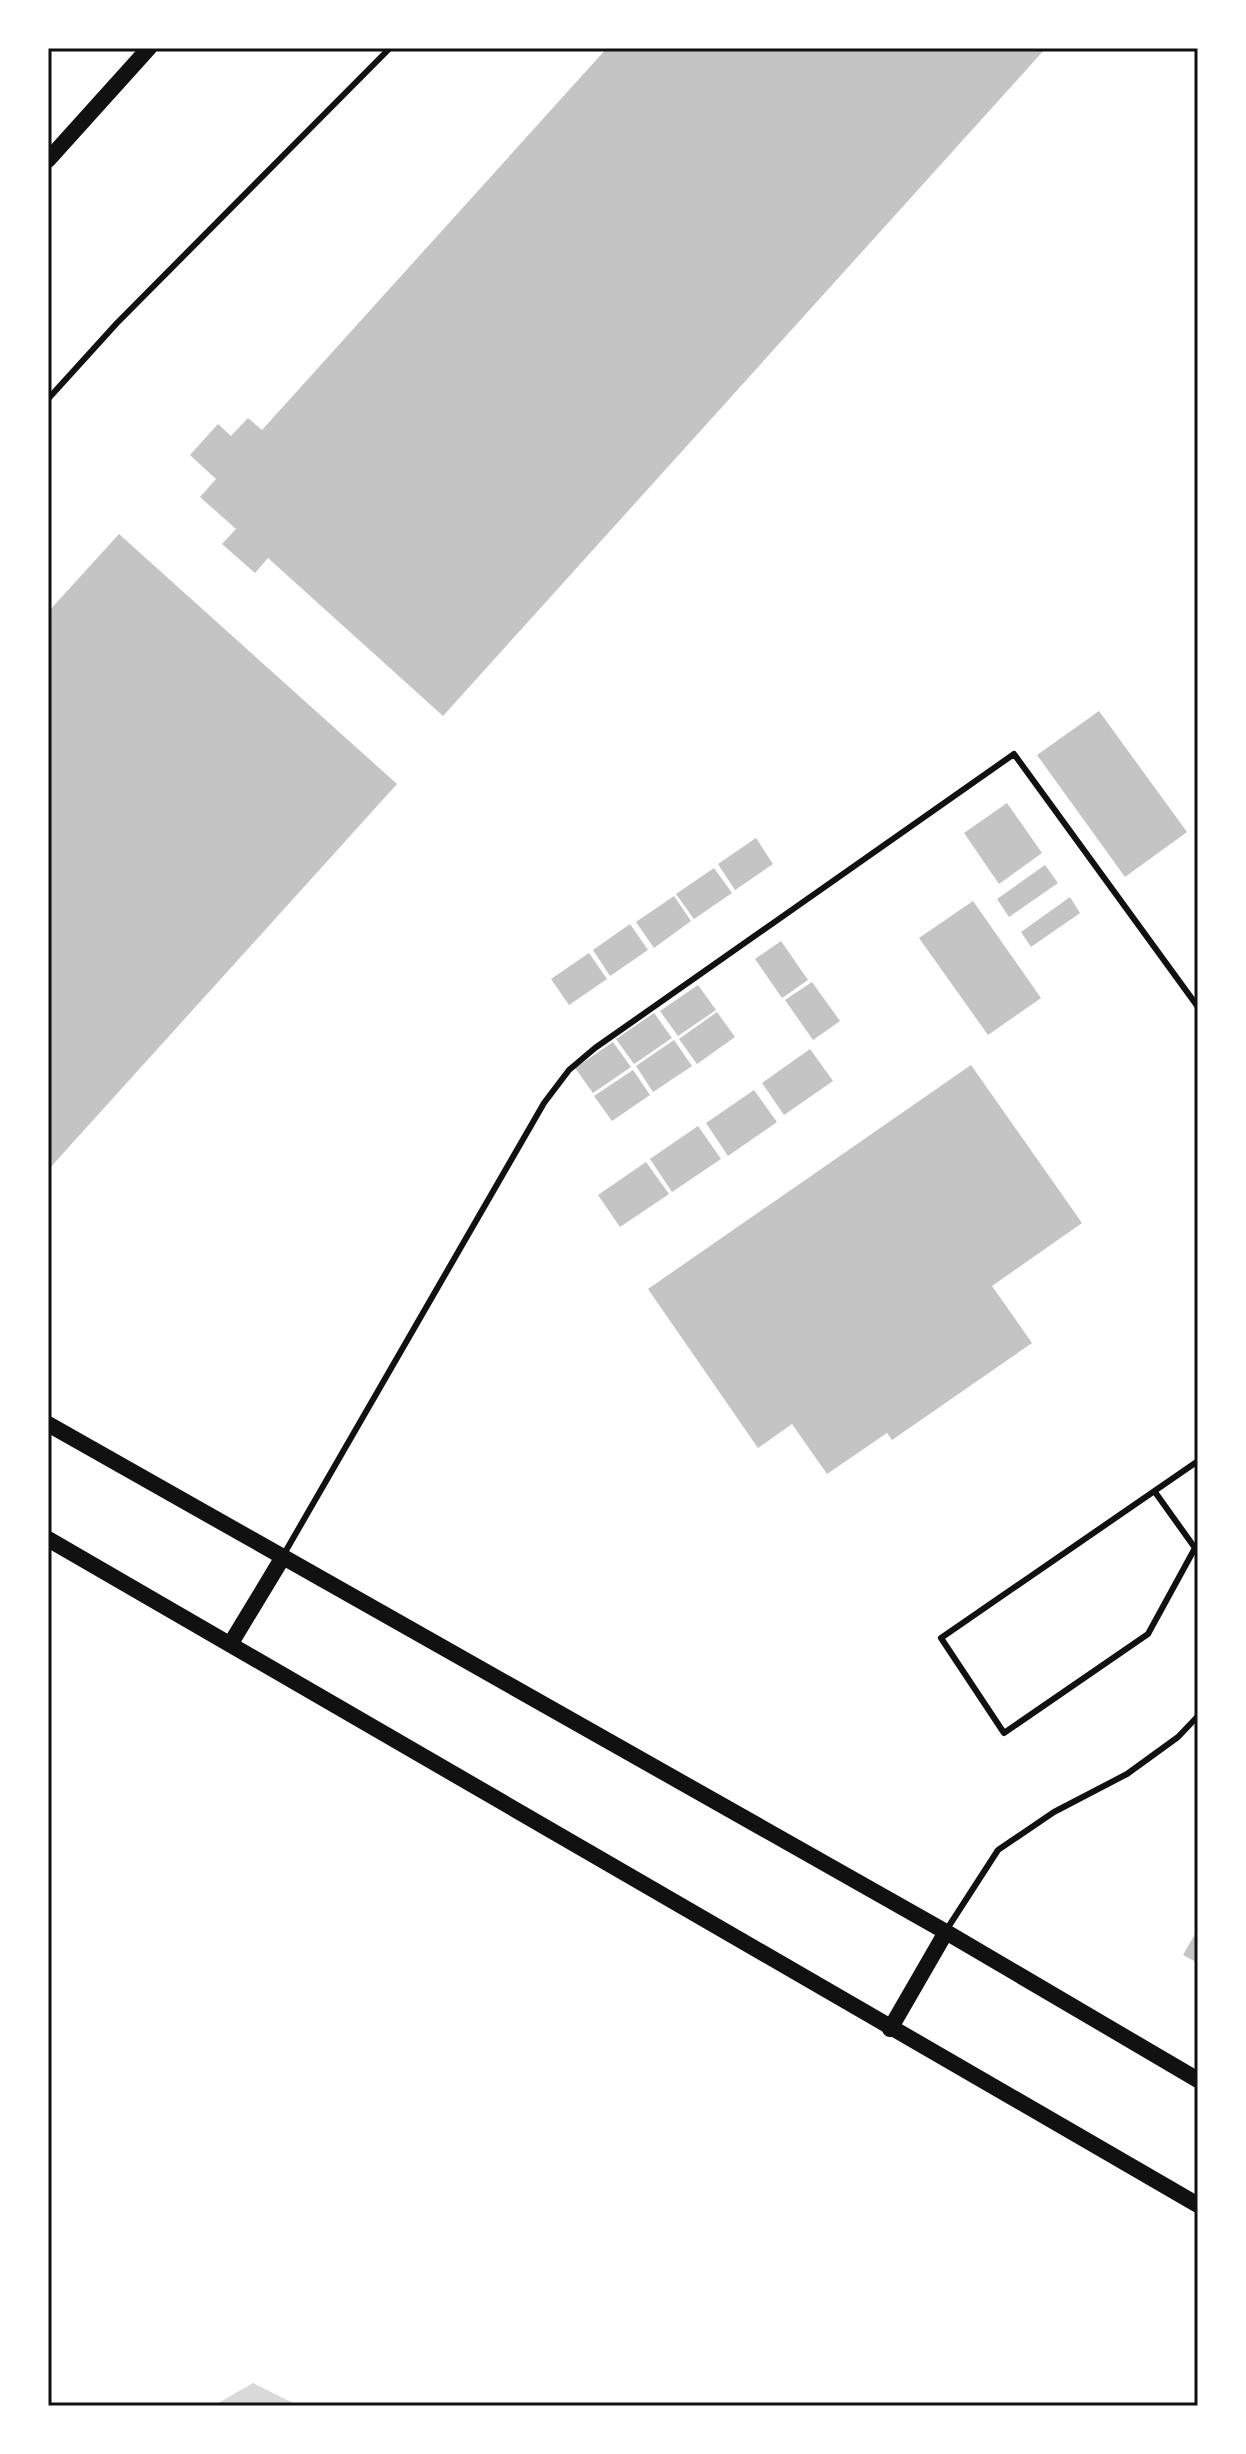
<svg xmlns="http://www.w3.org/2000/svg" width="1246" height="2454" viewBox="0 0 1246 2454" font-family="'Times New Roman',serif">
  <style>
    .water { fill: #d9d9d9 }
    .building { fill: #c4c4c4 }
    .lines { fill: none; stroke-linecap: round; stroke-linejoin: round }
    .service { stroke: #111; stroke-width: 6 }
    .secondary { stroke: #111; stroke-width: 16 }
    .neatline { fill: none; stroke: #111; stroke-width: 3 }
  </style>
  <rect width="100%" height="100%" fill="#fff"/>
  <!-- water -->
  <polygon class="water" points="253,2383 299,2406 213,2406"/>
  <!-- building -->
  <g class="building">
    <polygon points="607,48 1046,48 443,716 268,558 255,573 222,544 236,529 200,497 216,479 190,455 218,424 231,436 248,418 262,430"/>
    <polygon points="119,534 397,784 48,1170 48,612"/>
    <polygon points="1099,711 1187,832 1125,877 1037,755"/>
    <polygon points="1007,803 1042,853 999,884 964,833"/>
    <polygon points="756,838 773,864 735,890 718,864"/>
    <polygon points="1045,865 1058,883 1009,917 997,899"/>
    <polygon points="714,868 732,893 694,919 676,894"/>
    <polygon points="674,896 691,921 654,948 636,922"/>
    <polygon points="1070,897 1080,913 1031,947 1021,932"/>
    <polygon points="973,901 1041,998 988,1035 919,938"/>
    <polygon points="630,924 648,950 610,976 593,950"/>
    <polygon points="781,941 808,980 782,998 755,959"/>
    <polygon points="589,953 607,979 569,1005 551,979"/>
    <polygon points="812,982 840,1021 813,1040 785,1000"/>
    <polygon points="698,985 716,1010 678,1036 660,1011"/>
    <polygon points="717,1012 735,1037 697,1064 679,1039"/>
    <polygon points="654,1013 672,1038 634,1064 616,1039"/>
    <polygon points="674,1040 692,1066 653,1092 636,1066"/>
    <polygon points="613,1042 631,1067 593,1093 575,1068"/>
    <polygon points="810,1049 833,1081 784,1115 762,1083"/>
    <polygon points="971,1065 1082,1223 992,1286 1032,1343 892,1440 887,1433 827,1474 792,1424 758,1448 648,1289"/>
    <polygon points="633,1070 650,1095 612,1121 594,1096"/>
    <polygon points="754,1090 777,1122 728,1156 706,1123"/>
    <polygon points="698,1126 721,1159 672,1192 650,1159"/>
    <polygon points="646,1162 669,1194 620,1227 598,1195"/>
    <polygon points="1198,1929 1198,1963 1183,1955"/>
  </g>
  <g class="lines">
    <!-- service -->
    <g class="service">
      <polyline points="48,399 117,323 390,48"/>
      <polyline points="1155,1492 1195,1548 1148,1634 1004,1733 941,1638 1198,1461"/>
      <polyline points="284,1554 544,1103 569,1070 595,1048 1014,754 1198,1007"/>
      <polyline points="947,1929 998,1850 1054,1812 1127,1774 1178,1737 1198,1716"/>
    </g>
    <!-- secondary -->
    <g class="secondary">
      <polyline points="48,160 149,48"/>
      <polyline points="48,1424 946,1932 1198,2080"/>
      <polyline points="48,1539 1198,2205"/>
      <polyline points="231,1643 283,1557"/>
      <polyline points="890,2029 946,1932"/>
    </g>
  </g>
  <!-- border -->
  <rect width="1246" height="2454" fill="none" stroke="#ffffff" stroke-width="100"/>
  <rect x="50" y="50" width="1146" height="2354" class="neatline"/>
</svg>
